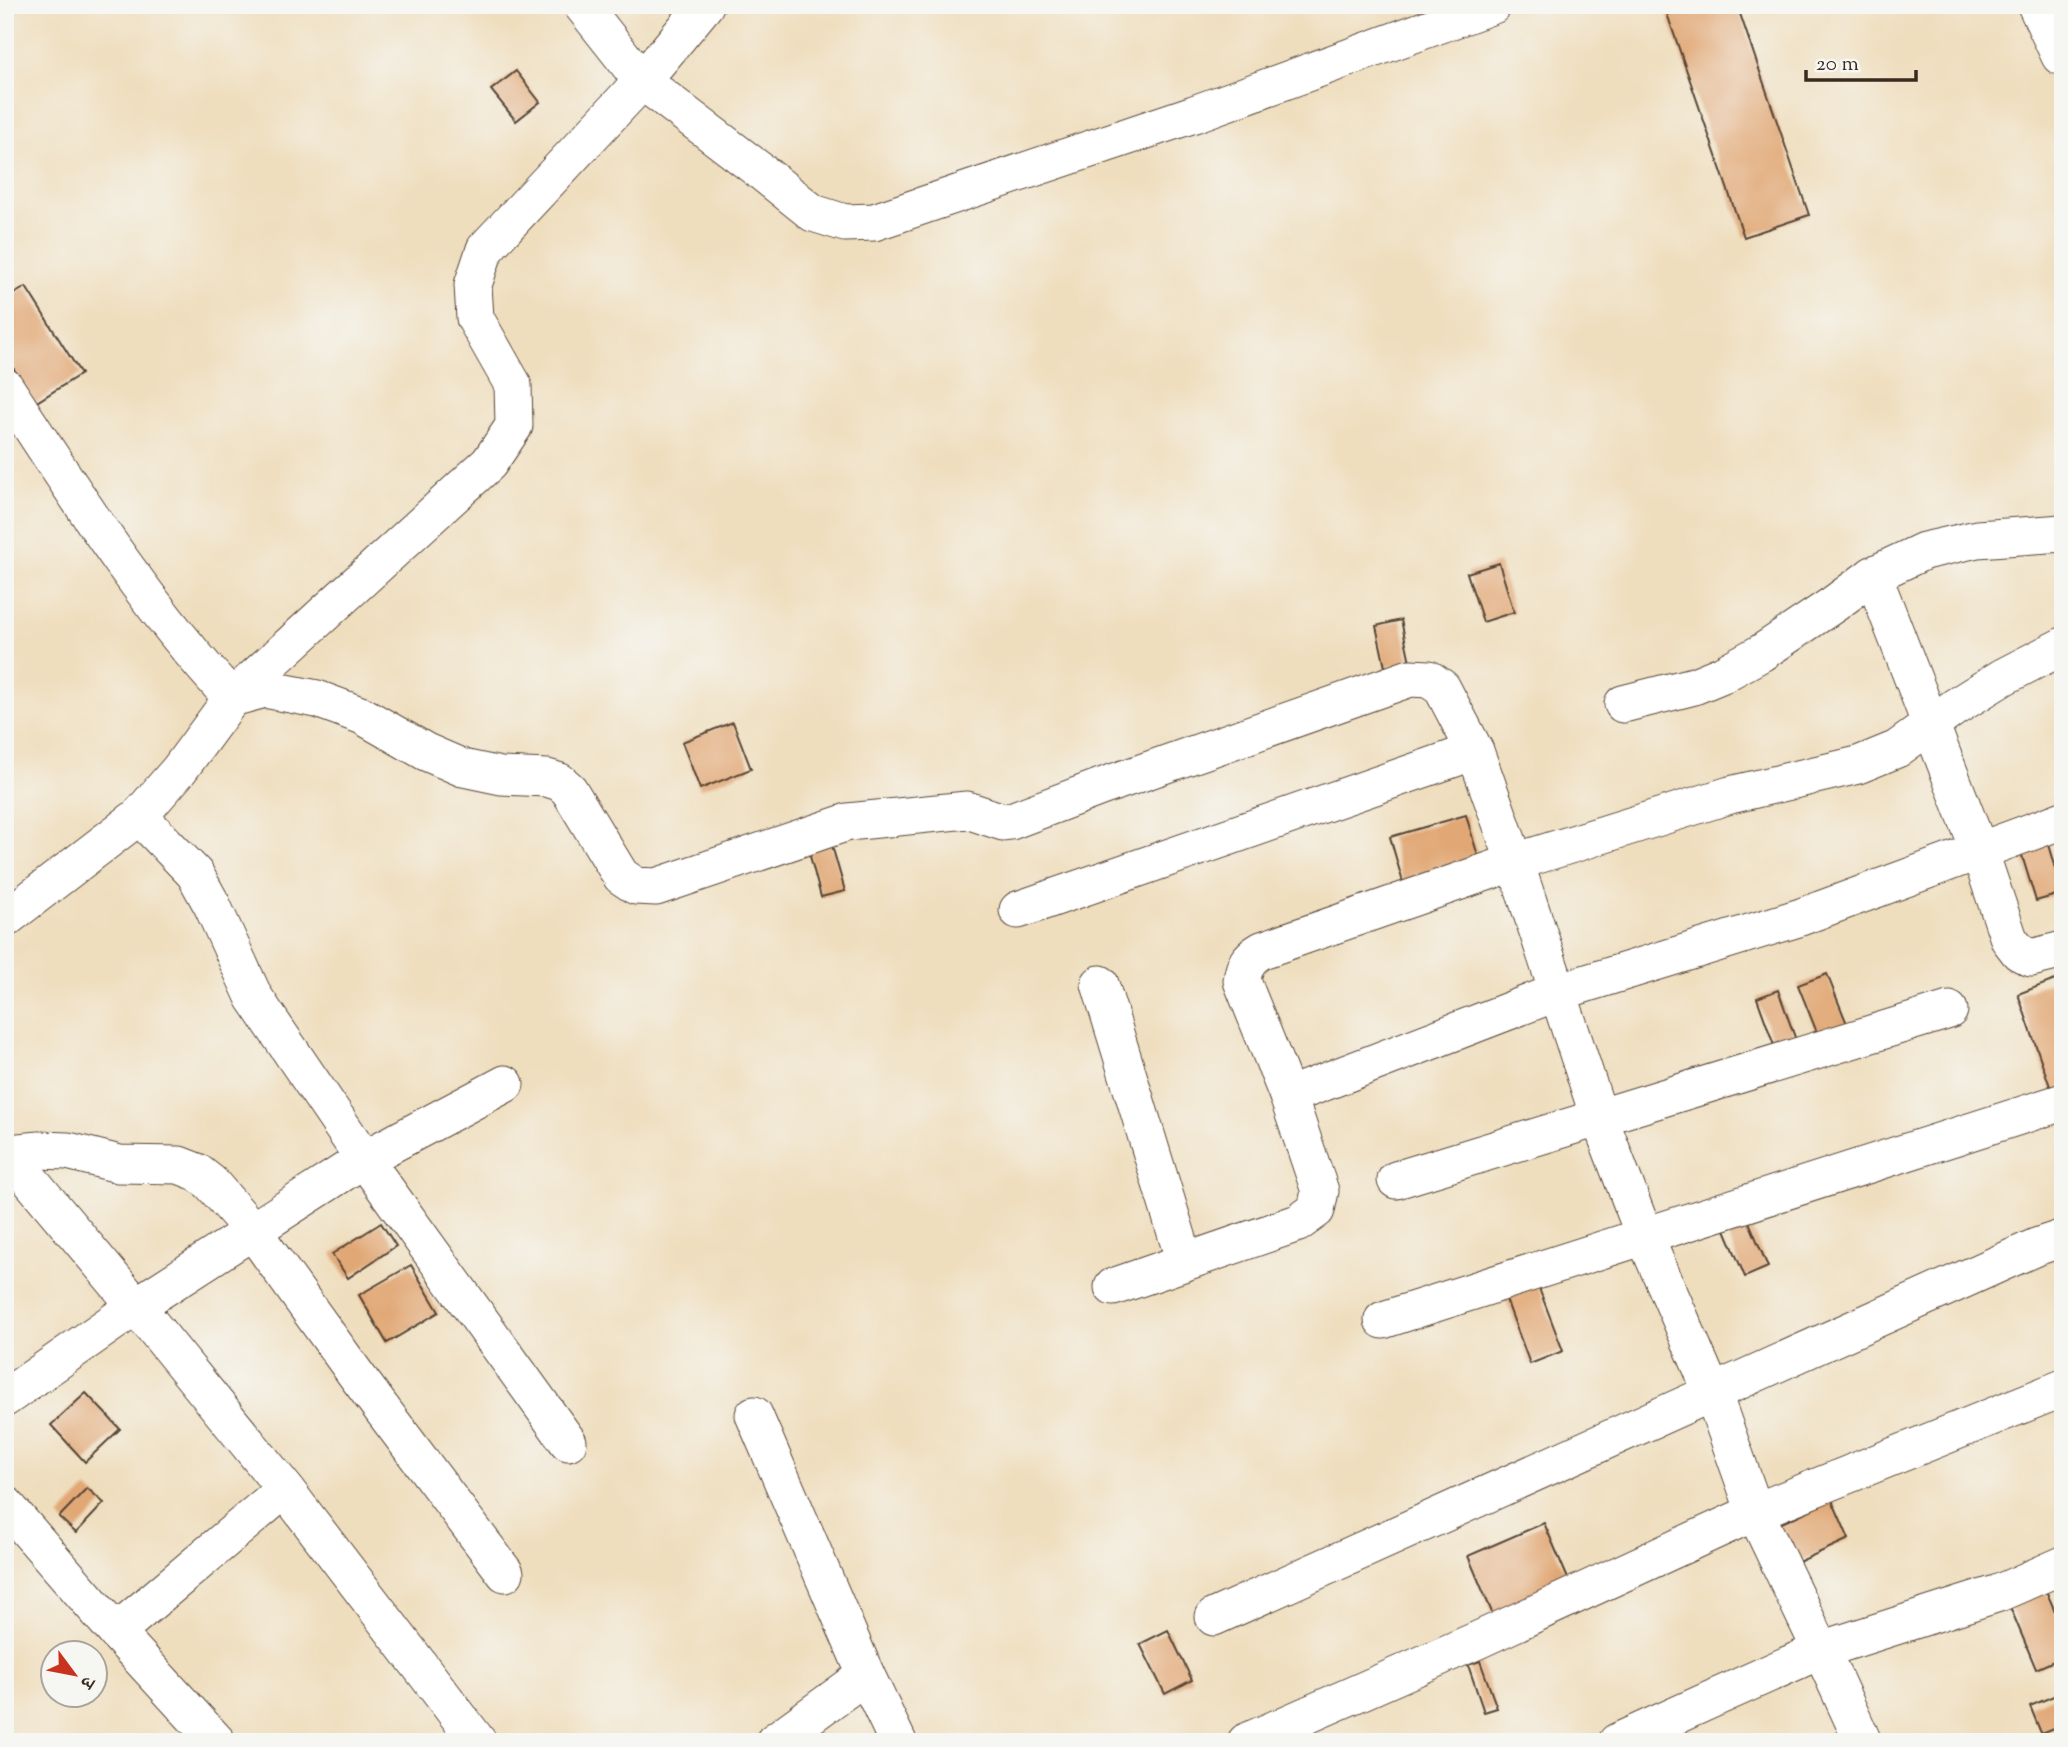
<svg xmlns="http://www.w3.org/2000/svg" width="2068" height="1747" viewBox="0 0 2068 1747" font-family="'Sorts Mill Goudy','Noto Serif Devanagari',serif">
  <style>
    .building { fill: #e1a775 }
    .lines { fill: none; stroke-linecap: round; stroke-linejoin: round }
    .street-casing { stroke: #564536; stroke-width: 39 }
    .street { stroke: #fff; stroke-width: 37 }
  </style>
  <rect width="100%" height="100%" fill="#f6f6f2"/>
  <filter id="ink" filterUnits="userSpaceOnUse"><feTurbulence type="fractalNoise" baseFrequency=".0143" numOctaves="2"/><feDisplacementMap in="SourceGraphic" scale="14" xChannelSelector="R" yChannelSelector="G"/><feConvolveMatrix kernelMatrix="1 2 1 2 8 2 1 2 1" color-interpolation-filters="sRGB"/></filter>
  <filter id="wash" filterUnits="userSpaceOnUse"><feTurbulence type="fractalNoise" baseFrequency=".00686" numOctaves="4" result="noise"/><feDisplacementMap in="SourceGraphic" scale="28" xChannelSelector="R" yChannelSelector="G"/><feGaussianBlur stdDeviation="1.57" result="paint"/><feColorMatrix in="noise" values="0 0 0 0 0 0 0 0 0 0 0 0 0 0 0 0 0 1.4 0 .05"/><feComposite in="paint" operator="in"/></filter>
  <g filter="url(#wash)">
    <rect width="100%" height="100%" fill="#efdebe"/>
    <g id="blocks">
      <!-- building -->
      <g class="building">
        <polygon points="1664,5 1737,5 1809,215 1744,237"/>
        <polygon points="516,71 540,102 516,121 491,90"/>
        <polygon points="26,287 81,374 35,403 5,355 5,299"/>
        <polygon points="1499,563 1514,612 1483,622 1467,573"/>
        <polygon points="1401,620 1410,662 1385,667 1376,626"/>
        <polygon points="733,722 751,769 700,789 682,742"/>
        <polygon points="1466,815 1480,863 1404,886 1390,837"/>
        <polygon points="829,835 845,891 821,897 806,841"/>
        <polygon points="2048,841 2063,893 2036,901 2020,849"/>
        <polygon points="1827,974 1849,1029 1820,1040 1798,985"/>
        <polygon points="2063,977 2063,1091 2053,1095 2018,994"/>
        <polygon points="1778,990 1797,1043 1776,1051 1757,998"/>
        <polygon points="1744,1210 1768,1267 1745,1277 1721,1220"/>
        <polygon points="381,1223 396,1246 348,1278 332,1254"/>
        <polygon points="411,1265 439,1312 387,1343 359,1295"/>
        <polygon points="1535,1278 1563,1351 1530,1364 1503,1291"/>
        <polygon points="86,1393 120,1429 85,1462 51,1425"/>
        <polygon points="87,1488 104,1503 76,1533 59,1517"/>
        <polygon points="1832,1500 1849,1539 1792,1565 1775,1526"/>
        <polygon points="1544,1523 1572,1588 1496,1622 1468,1556"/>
        <polygon points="2044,1586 2063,1630 2063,1657 2036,1669 2008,1602"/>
        <polygon points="1168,1630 1192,1680 1165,1694 1140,1644"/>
        <polygon points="1480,1661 1497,1708 1484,1712 1468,1665"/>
        <polygon points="2063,1692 2063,1724 2041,1733 2030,1706"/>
      </g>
    </g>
  </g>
  <g filter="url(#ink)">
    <use href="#blocks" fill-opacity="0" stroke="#564536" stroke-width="2"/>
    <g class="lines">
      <defs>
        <g id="street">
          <polyline points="582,5 642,81 763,173 813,213 845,223 874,222 1194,114 1493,5"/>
          <polyline points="2036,5 2060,56"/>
          <path d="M5 387C76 495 144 604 232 698L265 689 317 699 363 716 426 752 463 768 501 776 547 778 560 782 569 790 621 876 636 886 656 887 848 822 967 810 1003 822 1011 821 1101 787 1410 678 1429 679 1442 688 1475 751 1515 862 1599 1117 1644 1235 1713 1394 1755 1512 1821 1650 1863 1742"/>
          <polyline points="1873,575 1979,850 2009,939 2019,952 2031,958 2063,950"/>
          <polyline points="1623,704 1694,686 1723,674 1761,653 1834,604 1873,575 1924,551 1977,539 2063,533"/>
          <polyline points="139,816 195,874 212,905 254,997 364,1159 568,1442"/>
          <polyline points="1018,910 1475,751"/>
          <polyline points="5,919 139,816 179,770 232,698 489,463 514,426 513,385 475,318 473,285 485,249 642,81 705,5"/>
          <polyline points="1100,984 1185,1262"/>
          <polyline points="1288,1096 1558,992 1798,918 2063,820"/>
          <polyline points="5,1150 136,1306 285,1489 478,1742"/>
          <polyline points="8,1153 40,1150 68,1151 119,1164 179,1165 197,1172 211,1183 252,1230 357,1376 505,1573"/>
          <polyline points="1396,1180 1949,1010"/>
          <path d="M1113 1287 1298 1223 1316 1210 1320 1191 1288 1096 1242 981C1244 965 1248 958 1262 950L1515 862 1730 795 1858 765 1897 749 1955 707 2003 677 2063 646"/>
          <polyline points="1383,1320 2063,1102"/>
          <polyline points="5,1398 136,1306 364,1159 505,1084"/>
          <polyline points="754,1415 866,1675 898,1742"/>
          <polyline points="5,1504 116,1632 217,1742"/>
          <polyline points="1214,1617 2036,1247 2063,1238"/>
          <polyline points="116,1632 285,1489"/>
          <polyline points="774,1742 866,1675"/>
          <polyline points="1246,1742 1478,1640 1755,1512 2063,1388"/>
          <polyline points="1617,1742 1821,1650 1999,1593 2063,1565"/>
        </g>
      </defs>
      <!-- street casing -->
      <use href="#street" class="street-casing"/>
      <!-- street -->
      <use href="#street" class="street"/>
    </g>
  </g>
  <!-- margin -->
  <rect width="2068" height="1747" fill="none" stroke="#f6f6f2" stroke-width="28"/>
  <!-- north arrow -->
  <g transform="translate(74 1674) rotate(122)"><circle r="33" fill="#f6f6f2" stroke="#aba49d" stroke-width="2"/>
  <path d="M0-5L12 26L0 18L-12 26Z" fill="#c8321e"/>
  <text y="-10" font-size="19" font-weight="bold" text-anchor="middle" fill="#3b2a1e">उ</text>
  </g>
  <!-- scale -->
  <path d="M1806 70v10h110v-10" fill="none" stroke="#3b2a1e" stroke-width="3.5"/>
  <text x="1816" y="70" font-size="21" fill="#3b2a1e" stroke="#f6f6f2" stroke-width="5" paint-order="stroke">20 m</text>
</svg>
